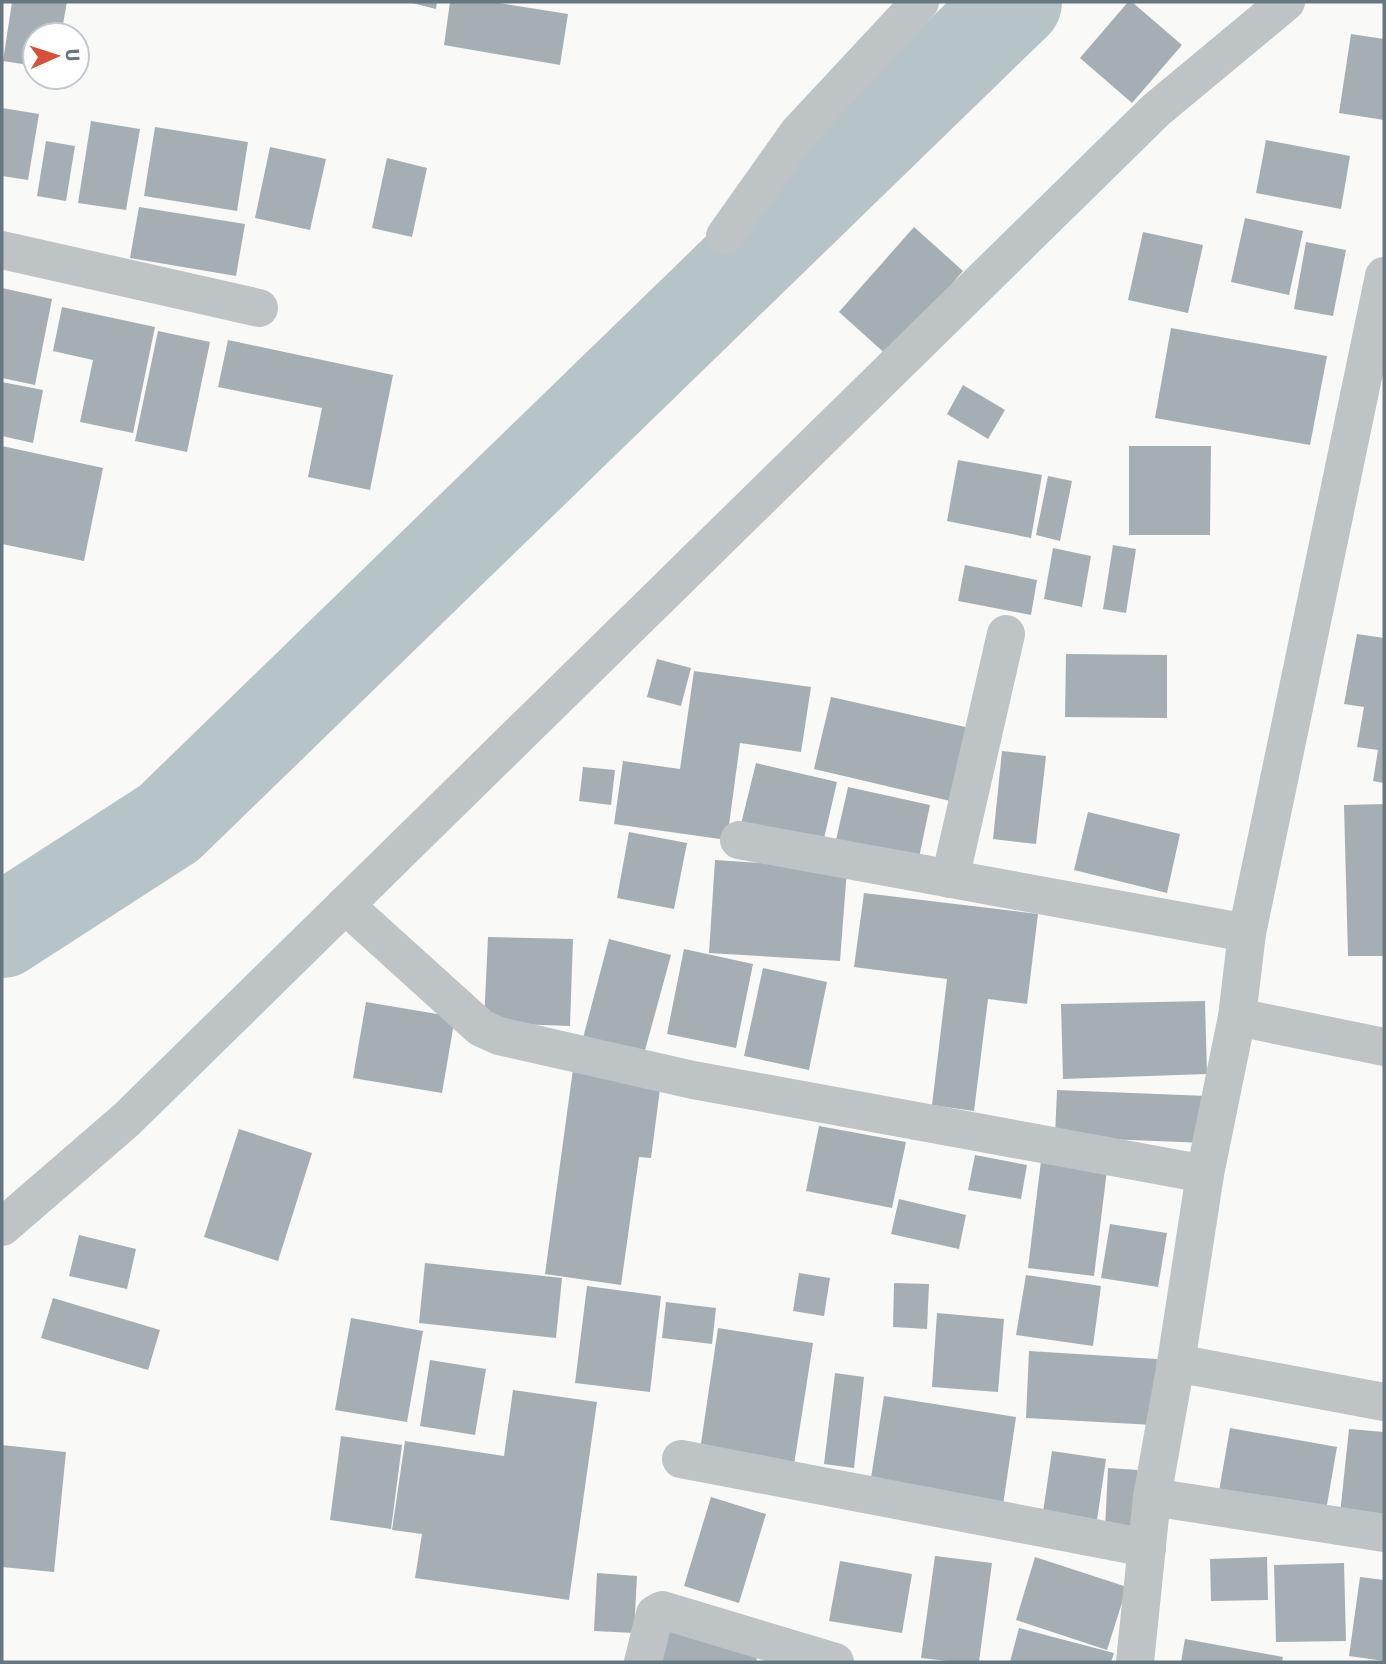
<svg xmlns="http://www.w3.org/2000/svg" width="1386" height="1664" viewBox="0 0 1386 1664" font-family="'Fira Sans',sans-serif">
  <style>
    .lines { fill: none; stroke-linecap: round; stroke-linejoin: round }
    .river { stroke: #b7c4c7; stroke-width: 94 }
    .building { fill: #a5afb3 }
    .minor { stroke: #bec3c6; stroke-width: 38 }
  </style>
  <rect width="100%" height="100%" fill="#f9f9f7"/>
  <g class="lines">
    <!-- river -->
    <polyline class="river" points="2,931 169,823 1015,2"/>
  </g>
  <!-- building -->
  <g class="building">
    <polygon points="12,2 67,2 61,35 35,35 35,66 3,61"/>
    <polygon points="408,2 437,2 436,9"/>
    <polygon points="450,2 492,2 568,14 560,65 444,45"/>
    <polygon points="1128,2 1132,2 1182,45 1132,103 1080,58"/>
    <polygon points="1351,34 1384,39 1384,120 1339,113"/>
    <polygon points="2,108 39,114 28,180 2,176"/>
    <polygon points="91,121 140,129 126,210 78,203"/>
    <polygon points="155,127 248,142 237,211 144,196"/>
    <polygon points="1266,140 1350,156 1341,209 1256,193"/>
    <polygon points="46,141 75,146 66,201 37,196"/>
    <polygon points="270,147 326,159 310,230 255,218"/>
    <polygon points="387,158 427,168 412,237 372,228"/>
    <polygon points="139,207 245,224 236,276 130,258"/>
    <polygon points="1245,218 1303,231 1289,295 1231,282"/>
    <polygon points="914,227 963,271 889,357 839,312"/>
    <polygon points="1143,232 1203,245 1188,313 1128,300"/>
    <polygon points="1306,242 1346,250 1333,316 1294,309"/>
    <polygon points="2,288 52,299 35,385 2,378"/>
    <polygon points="62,307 155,327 133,433 80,422 93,360 53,351"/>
    <polygon points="1171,328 1327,356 1310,445 1155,418"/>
    <polygon points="158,331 210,342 187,452 135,441"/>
    <polygon points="228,340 393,375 370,490 308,477 322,408 218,387"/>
    <polygon points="2,382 43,390 33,443 2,436"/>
    <polygon points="963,385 1005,410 988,439 947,414"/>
    <polygon points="2,446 103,468 84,561 2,544"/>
    <polygon points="1129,446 1211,446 1210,535 1129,535"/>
    <polygon points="958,460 1042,475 1031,538 947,521"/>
    <polygon points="1048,476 1072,481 1060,541 1036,535"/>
    <polygon points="1113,545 1136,549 1126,613 1103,609"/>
    <polygon points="1053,548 1091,556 1082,607 1044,599"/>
    <polygon points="965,565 1037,580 1031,615 958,601"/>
    <polygon points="1357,634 1384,638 1384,783 1373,781 1378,750 1357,747 1364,707 1344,704"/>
    <polygon points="1066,654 1167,655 1167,718 1065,717"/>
    <polygon points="657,659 691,668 681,706 647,697"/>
    <polygon points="694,671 811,687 801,752 740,743 727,840 614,824 623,761 680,769"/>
    <polygon points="831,697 979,730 963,804 814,769"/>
    <polygon points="1002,751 1046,756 1036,844 993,839"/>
    <polygon points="756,763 837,782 822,847 740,828"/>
    <polygon points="583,767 615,770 611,805 579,801"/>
    <polygon points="848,787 930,805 917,867 834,849"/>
    <polygon points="1384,804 1384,956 1348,956 1344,805"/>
    <polygon points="1088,812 1180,834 1167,893 1074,870"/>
    <polygon points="629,832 687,843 674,909 617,898"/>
    <polygon points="715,860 847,869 840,961 709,953"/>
    <polygon points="864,893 1038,914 1027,1004 988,999 974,1111 932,1105 947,979 854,967"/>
    <polygon points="488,937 573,939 570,1026 484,1023"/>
    <polygon points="609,939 671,955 644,1054 583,1038"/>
    <polygon points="684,949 753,964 736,1048 667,1034"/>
    <polygon points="763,968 827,982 809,1070 744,1056"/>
    <polygon points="1205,1001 1207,1074 1063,1079 1061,1004"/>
    <polygon points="366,1002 455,1017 442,1093 353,1078"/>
    <polygon points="574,1062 662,1074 651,1158 639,1157 621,1285 545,1274"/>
    <polygon points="1057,1090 1207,1096 1206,1143 1055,1137"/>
    <polygon points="819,1126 906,1142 892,1208 806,1191"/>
    <polygon points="239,1129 312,1153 278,1261 204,1237"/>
    <polygon points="975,1155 1027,1165 1021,1199 968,1190"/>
    <polygon points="1041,1161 1107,1170 1094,1276 1028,1268"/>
    <polygon points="899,1199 966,1215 959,1249 891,1234"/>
    <polygon points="1110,1224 1167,1233 1158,1287 1101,1278"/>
    <polygon points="79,1235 136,1249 127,1289 69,1276"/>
    <polygon points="425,1263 562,1278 556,1338 419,1323"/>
    <polygon points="799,1273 830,1278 824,1316 793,1311"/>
    <polygon points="1026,1275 1101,1286 1093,1346 1016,1335"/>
    <polygon points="894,1283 929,1284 927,1329 893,1327"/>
    <polygon points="587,1286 661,1296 650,1392 575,1383"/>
    <polygon points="53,1298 160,1330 148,1370 41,1338"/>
    <polygon points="666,1302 716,1308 712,1344 662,1338"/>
    <polygon points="937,1313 1004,1319 998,1392 932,1387"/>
    <polygon points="351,1318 423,1331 407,1422 335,1410"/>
    <polygon points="718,1328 813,1343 793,1471 699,1457"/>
    <polygon points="1029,1351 1157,1359 1153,1425 1026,1418"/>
    <polygon points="430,1360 486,1369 475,1435 420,1426"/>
    <polygon points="835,1373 864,1377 854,1468 824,1464"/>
    <polygon points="513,1390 597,1402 569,1600 415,1578 422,1534 392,1530 405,1441 504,1456"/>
    <polygon points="884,1396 1016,1417 1003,1505 870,1484"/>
    <polygon points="1230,1428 1337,1447 1325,1516 1218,1497"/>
    <polygon points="1349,1429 1384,1432 1384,1519 1340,1514"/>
    <polygon points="341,1436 402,1445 391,1529 330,1520"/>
    <polygon points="2,1445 66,1452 54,1572 2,1567"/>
    <polygon points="1052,1451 1106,1459 1096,1527 1042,1519"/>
    <polygon points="1108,1468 1138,1470 1134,1531 1105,1529"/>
    <polygon points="711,1497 766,1514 739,1603 684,1586"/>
    <polygon points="935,1556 992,1563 979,1662 957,1662 921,1658"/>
    <polygon points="1035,1557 1127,1587 1107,1650 1016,1620"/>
    <polygon points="1267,1557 1268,1600 1211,1601 1210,1559"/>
    <polygon points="840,1561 912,1574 902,1633 829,1621"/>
    <polygon points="1344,1563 1346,1641 1276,1642 1274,1565"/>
    <polygon points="597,1573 637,1576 634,1633 594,1631"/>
    <polygon points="1360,1577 1384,1580 1384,1661 1349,1656"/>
    <polygon points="660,1628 759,1650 756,1662 652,1662"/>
    <polygon points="1019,1628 1114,1653 1111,1662 1010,1662"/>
    <polygon points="1185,1639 1283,1657 1282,1662 1181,1662"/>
  </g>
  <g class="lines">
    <!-- minor -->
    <g class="minor">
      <polyline points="725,236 798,133 920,2"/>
      <polyline points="2,250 259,308"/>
      <polyline points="739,840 1247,933"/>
      <polyline points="950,879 1006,634"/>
      <polyline points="345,905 481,1028 499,1036 693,1080 1205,1174"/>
      <polyline points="1237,1017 1384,1047"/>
      <polyline points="2,1227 126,1120 1156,110 1286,2"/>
      <polyline points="1176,1363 1384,1402"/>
      <polyline points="681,1459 1147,1548"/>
      <polyline points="1152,1497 1384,1533"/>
      <polyline points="643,1662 655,1614 662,1610 835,1662"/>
      <polyline points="1135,1662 1152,1497 1176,1363 1205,1174 1237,1017 1247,933 1384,276"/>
    </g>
  </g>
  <!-- border -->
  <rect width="1386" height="1664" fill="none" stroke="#66777f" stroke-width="7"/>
  <!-- north arrow -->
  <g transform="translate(56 56) rotate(87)"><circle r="33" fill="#ffffff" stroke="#c2c9cc" stroke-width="2"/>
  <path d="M0-5L12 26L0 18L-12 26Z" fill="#d75039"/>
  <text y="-10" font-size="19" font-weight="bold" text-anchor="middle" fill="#66777f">U</text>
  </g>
</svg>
